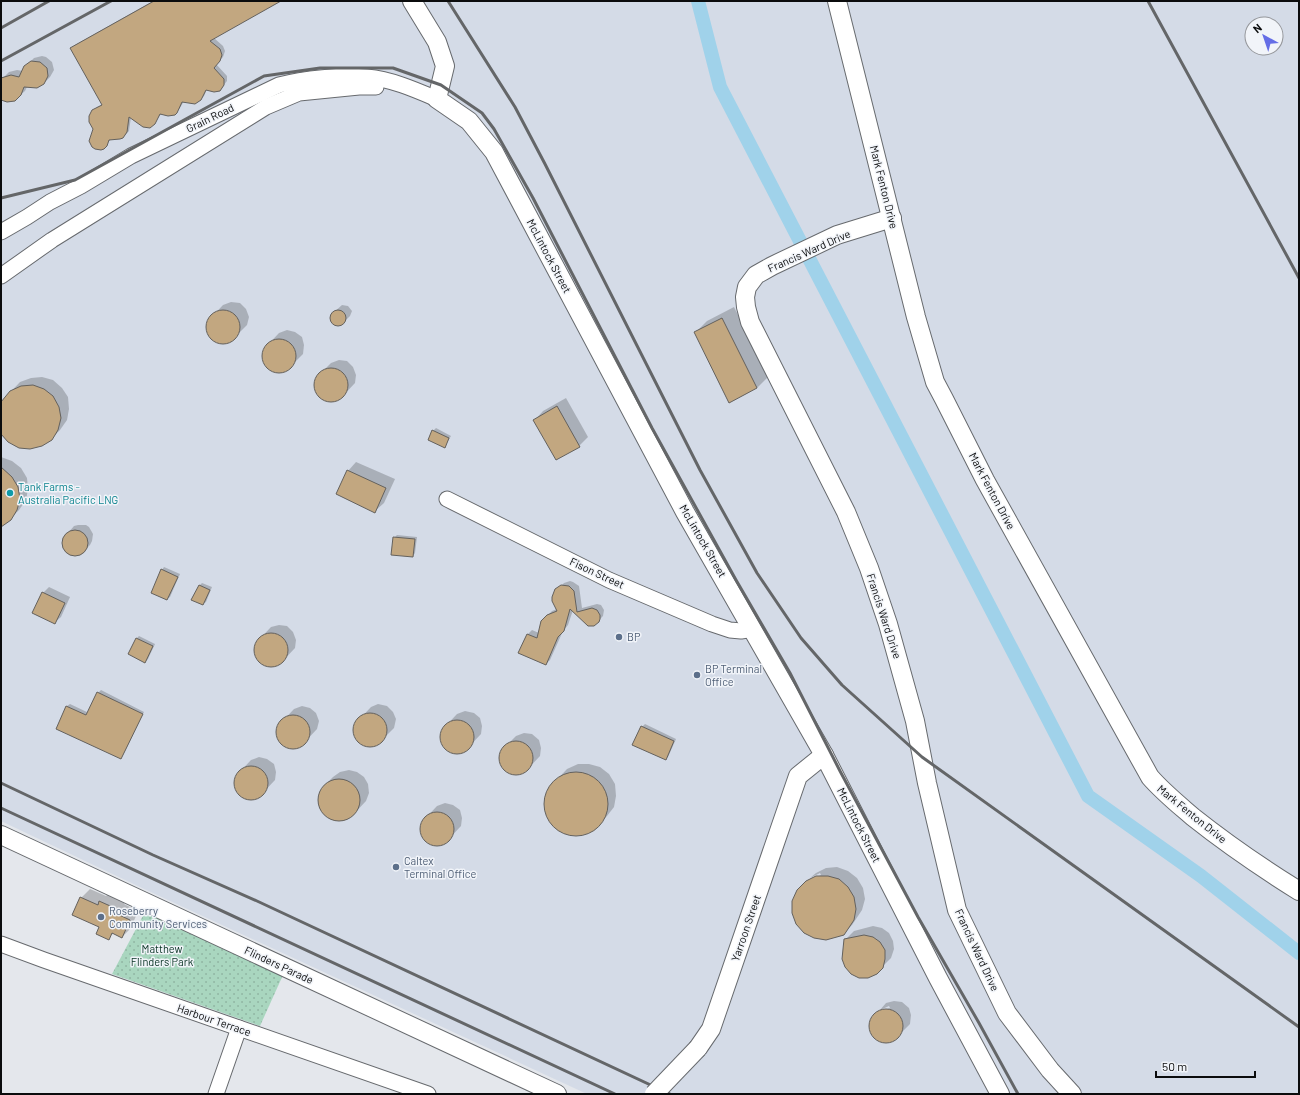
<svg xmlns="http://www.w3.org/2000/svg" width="1300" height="1095" viewBox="0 0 1300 1095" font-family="Barlow,sans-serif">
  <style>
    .built { fill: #d4dbe7; fill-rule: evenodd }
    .park { fill: url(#park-dots) }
    .shadow { fill: #0003 }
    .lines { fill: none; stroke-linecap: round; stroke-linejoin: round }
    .canal { stroke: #a0d2ea; stroke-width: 14 }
    .building { fill: #c2a780; stroke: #64615d }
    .minor-casing { stroke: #676a6e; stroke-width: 17 }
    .tertiary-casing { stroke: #676a6e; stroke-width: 20 }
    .minor { stroke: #fff; stroke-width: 15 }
    .tertiary { stroke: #fff; stroke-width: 18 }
    .rail { stroke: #646668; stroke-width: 3 }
    .tertiary-bridge-casing { stroke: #676a6e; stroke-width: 20; stroke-linecap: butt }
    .tertiary-bridge { stroke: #fff; stroke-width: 18 }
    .culture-dot { fill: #0f9aa8; stroke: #f1f4f9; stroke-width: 1.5 }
    .service-dot { fill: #5c6f8a; stroke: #f1f4f9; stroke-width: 1.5 }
    .labels { text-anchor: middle; stroke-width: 3; stroke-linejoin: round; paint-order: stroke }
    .street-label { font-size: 11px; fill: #0b0c0d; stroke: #f1f4f9 }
    .culture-label { font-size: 11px; fill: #0d838f; stroke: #f1f4f9; text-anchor: start }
    .service-label { font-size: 11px; fill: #4e5e75; stroke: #f1f4f9; text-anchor: start }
    .park-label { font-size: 11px; fill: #063121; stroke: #f1f4f9 }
  </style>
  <defs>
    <pattern id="park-dots" width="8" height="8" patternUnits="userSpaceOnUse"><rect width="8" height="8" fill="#a9d6bf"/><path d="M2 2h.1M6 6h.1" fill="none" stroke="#90b6a3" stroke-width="1.8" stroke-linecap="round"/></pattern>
  </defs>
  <rect width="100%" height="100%" fill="#e4e7ec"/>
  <!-- built -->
  <path class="built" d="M1 1H1299V1094H587L142 888 1 821ZM1252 24H1276V48H1252Z"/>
  <!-- park -->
  <polygon class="park" points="146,910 283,975 260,1026 112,974"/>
  <!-- shadow -->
  <g class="shadow">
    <polygon points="153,1 280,1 214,38 223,46 225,51 223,57 216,64 227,76 227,81 223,86 207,89 204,96 200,100 184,101 180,108 174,114 161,114 154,123 131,117 129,131 125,135 111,139 106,145 95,129 93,111 97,107 103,104 72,48 75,45"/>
    <polygon points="42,56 46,57 52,62 54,70 50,77 44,83 27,87 25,91 18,97 1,80 9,72 17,70 23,71 25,67 34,58"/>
    <polygon points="231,302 240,303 246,309 249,317 247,325 232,340 224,343 216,342 210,336 207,328 209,320 223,305"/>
    <polygon points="342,305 348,306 352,311 350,316 344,322 340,325 335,325 332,321 332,314"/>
    <polygon points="734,307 769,376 757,388 695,333 707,321"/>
    <polygon points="287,330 295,332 302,337 304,345 303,354 288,369 280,372 272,370 265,365 263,357 264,349 279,333"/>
    <polygon points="339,360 347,361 353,367 356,375 355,383 340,399 332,402 324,400 317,394 314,387 316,378 331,363"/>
    <polygon points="42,377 53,380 62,388 68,397 69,409 67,420 60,430 51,439 1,431 1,404 3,400 20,382 31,378"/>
    <polygon points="566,398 588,437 579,446 535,420 543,411"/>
    <polygon points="436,428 451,436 445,446 433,431"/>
    <polygon points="1,457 12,461 21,468 27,478 28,489 26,500 19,510 10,519 1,526"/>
    <polygon points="356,462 395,479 384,503 375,511 348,471"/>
    <polygon points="78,525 86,525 89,527 93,534 92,541 90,545 84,551 77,555 69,553 64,547 63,539 68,533 74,526"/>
    <polygon points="397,535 417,537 415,553 413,556 394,538"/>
    <polygon points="164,567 180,574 170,597 167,599 162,570"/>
    <polygon points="570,581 573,582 579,586 582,608 597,604 601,605 604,610 603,616 594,625 573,610 568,625 563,631 550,660 546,664 519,653 528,634 532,630 539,633 545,618 552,611 557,609 554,593 564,583"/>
    <polygon points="202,583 212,587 206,602 203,604 200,585"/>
    <polygon points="49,587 70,597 61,617 55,622 43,593"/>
    <polygon points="279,625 287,626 293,632 296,640 295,648 280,664 272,666 264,665 257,659 254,651 256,643 271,627"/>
    <polygon points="139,636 155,644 148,659 145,662 137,638"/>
    <polygon points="101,690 144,712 123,755 120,758 57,728 67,706 70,704 89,713 98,693"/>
    <polygon points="378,704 387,706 393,712 396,719 394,728 379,743 371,746 363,745 357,739 354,731 356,723 371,707"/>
    <polygon points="302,706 310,708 316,713 319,721 317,729 302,745 294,748 286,746 280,741 277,733 279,725 294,709"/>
    <polygon points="465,711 474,713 480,718 482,726 481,734 466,750 458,753 450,751 444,746 441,738 443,729 457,714"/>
    <polygon points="645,724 676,739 668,757 665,759 642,727"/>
    <polygon points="524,733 532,734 539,740 541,748 540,756 525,772 517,774 509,773 502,767 500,760 501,751 516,736"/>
    <polygon points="259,757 267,759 274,764 276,772 275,780 260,796 252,799 244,798 238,792 235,784 236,776 251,760"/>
    <polygon points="578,764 589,764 600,767 609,774 615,784 616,796 614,807 607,816 598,826 589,832 577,835 566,834 556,828 549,819 545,809 545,797 550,787 567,769"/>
    <polygon points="349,770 357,772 364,777 368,784 369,793 366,801 351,817 343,821 334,820 327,817 321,810 318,802 319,794 324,786 333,777 340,772"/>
    <polygon points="445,803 453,805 460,810 462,818 461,826 446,842 438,845 430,844 423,838 421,830 422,822 437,806"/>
    <polygon points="837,867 848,871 857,878 863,888 865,899 862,910 852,925 843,934 806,882 821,875 820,873 810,878 816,873 826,868"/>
    <polygon points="90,889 106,896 109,893 125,900 124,904 138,911 131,928 122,937 114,933 108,938 81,898"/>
    <polygon points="873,926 882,928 889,933 893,941 894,949 891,958 876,973 845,940 854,931"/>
    <polygon points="894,1001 902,1002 909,1008 911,1015 910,1024 895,1039 887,1042 879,1041 872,1035 870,1027 871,1019 879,1011 879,1012 890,1008 889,1006 880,1010 886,1003"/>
  </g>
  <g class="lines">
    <!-- canal -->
    <polyline class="canal" points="698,1 720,87 1088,796 1201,876 1299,953"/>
  </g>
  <!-- building -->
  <g class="building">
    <polygon points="154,1 281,1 210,41 220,49 222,55 220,61 214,68 224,79 224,85 220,91 214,92 206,90 201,100 195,104 182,102 177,113 175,115 168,116 160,114 155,124 150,128 143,127 129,117 127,132 123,138 120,139 109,140 107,146 104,149 101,150 95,149 92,147 89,141 93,129 89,122 89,116 92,110 102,105 70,48"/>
    <polygon points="31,61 40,62 47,68 48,76 44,84 37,88 24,87 21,95 15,101 7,102 1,100 1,78 11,75 19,77 24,66"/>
    <circle cx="338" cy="318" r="8"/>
    <circle cx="223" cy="327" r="17"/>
    <polygon points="722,318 757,388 729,403 694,332"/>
    <circle cx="279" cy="356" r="17"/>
    <circle cx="331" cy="385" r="17"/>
    <polygon points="33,385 44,389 53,396 59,407 61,418 58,430 52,440 42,446 30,449 19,448 8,442 1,434 1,402 10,391 21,386"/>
    <polygon points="557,406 580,447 556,460 533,420"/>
    <polygon points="432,430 449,438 445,448 428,440"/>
    <polygon points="1,467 12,477 18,487 20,499 17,510 11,520 1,527"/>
    <polygon points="347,470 386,488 375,513 336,494"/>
    <circle cx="75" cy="543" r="13"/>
    <polygon points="393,537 415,539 413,557 391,555"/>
    <polygon points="161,569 178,577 167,600 151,593"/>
    <polygon points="199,585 210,590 203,605 191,600"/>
    <polygon points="561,585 569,586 574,591 577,612 592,608 597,610 600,615 600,619 599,622 594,626 588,626 570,609 564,631 558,637 546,665 518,653 527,634 537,638 541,621 547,615 557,611 552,601 552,597 555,589"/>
    <polygon points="42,592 65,603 55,624 32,613"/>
    <circle cx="271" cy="650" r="17"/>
    <polygon points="136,638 153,646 145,663 128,654"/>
    <polygon points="97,692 143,714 121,759 56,729 66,706 86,715"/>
    <circle cx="370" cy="730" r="17"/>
    <circle cx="293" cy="732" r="17"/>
    <circle cx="457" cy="737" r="17"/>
    <polygon points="641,726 674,741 666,760 632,745"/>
    <circle cx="516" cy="758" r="17"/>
    <circle cx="251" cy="783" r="17"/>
    <circle cx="576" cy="804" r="32"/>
    <circle cx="339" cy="800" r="21"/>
    <circle cx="437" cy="829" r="17"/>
    <polygon points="816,876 828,876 839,879 848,887 854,897 856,909 854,920 844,935 826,940 814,938 804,933 796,924 792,913 792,901 797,890 806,881"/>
    <polygon points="80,897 98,905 99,901 117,909 115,913 130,920 122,938 112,933 109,940 96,934 99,927 72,915"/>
    <polygon points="864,935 873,937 880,942 885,950 885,959 883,968 877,974 868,978 859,978 851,974 845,967 842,959 844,939"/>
    <circle cx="886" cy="1026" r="17"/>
  </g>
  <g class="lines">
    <defs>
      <g id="minor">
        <path d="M1 232 27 217 50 202 81 186 131 156 279 85C305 78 340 75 367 77 391 79 416 90 437 99"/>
        <polyline points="1,276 52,240 266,107 299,93 359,87 376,87"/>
        <polyline points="447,499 609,580 712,624 730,630 741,631 753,629"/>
        <polyline points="1,944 44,960 428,1094"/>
        <polyline points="216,1094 239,1028"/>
      </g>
      <g id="tertiary">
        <polyline points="412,1 437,42 445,66 437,99 469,121 494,152 685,512 824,755 938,978 1000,1094"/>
        <path d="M837 1 916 317 935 382 944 399 985 480 1150 777C1163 792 1178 804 1193 817 1227 844 1262 868 1299 891"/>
        <polyline points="892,218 837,235 772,266 756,275 747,287 745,297 746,307 750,322 846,512 869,568 888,624 915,721 927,783 957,910 1007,1013 1050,1070 1072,1094"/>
        <polyline points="1,835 557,1094"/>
        <polyline points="698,1048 711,1029 798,776 824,755"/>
      </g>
    </defs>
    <!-- minor casing -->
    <use href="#minor" class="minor-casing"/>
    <!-- tertiary casing -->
    <use href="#tertiary" class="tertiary-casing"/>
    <!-- minor -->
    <use href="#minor" class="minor"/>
    <!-- tertiary -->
    <use href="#tertiary" class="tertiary"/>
    <!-- rail -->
    <g class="rail">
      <polyline points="448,1 515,107 545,164 700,470 757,573 801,638 842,685 922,757 1299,1027"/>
      <polyline points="1148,1 1299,278"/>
      <polyline points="1,28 49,1"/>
      <polyline points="1,61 111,1"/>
      <polyline points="1,198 75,180 264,76 320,68 393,68 441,85 482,113 494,129 533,198 652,428 736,580 790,673 840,771 918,917 979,1023 1018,1094"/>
      <polyline points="1,783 153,855 257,901 670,1094"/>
      <polyline points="1,808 615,1094"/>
    </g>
    <defs>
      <polyline id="tertiary-bridge" points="654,1094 698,1048"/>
    </defs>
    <!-- tertiary-bridge casing -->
    <use href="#tertiary-bridge" class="tertiary-bridge-casing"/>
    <!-- tertiary-bridge -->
    <use href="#tertiary-bridge" class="tertiary-bridge"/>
  </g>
  <!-- markers -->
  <circle class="culture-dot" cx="10" cy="493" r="4"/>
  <g class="service-dot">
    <circle cx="619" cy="637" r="4"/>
    <circle cx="697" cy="675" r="4"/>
    <circle cx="396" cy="867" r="4"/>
    <circle cx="101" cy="917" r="4"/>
  </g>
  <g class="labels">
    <!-- street labels -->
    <g class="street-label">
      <text transform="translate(210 118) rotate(-26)" y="4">Grain Road</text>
      <text transform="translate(884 187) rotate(76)" y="4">Mark Fenton Drive</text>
      <text transform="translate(809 251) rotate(-24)" y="4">Francis Ward Drive</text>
      <text transform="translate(549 256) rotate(62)" y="4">McLintock Street</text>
      <text transform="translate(992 491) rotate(62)" y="4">Mark Fenton Drive</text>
      <text transform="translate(703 541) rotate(60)" y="4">McLintock Street</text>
      <text transform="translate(597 573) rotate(25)" y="4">Fison Street</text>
      <text transform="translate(884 616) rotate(72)" y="4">Francis Ward Drive</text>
      <text transform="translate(1192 814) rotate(39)" y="4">Mark Fenton Drive</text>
      <text transform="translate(859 825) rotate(63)" y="4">McLintock Street</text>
      <text transform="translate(746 928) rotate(-71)" y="4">Yarroon Street</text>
      <text transform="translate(977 950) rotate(65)" y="4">Francis Ward Drive</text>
      <text transform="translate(279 965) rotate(25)" y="4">Flinders Parade</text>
      <text transform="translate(214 1020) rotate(19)" y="4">Harbour Terrace</text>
    </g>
    <!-- culture labels -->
    <g class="culture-label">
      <text x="18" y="491">Tank Farms -<tspan x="18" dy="13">Australia Pacific LNG</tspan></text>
    </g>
    <!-- service labels -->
    <g class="service-label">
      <text x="627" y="641">BP</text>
      <text x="705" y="673">BP Terminal<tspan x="705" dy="13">Office</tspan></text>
      <text x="404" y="865">Caltex<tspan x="404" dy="13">Terminal Office</tspan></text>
      <text x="109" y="915">Roseberry<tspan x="109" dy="13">Community Services</tspan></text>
    </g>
    <!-- park labels -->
    <g class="park-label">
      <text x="162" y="953">Matthew<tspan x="162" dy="13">Flinders Park</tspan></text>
    </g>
  </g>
  <!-- border -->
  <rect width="1300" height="1095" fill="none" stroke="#0b0c0d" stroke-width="4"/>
  <!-- north arrow -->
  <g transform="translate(1264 36) rotate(320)"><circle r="19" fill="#f1f4f9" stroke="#95979b"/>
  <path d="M0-3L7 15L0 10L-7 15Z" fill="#646de6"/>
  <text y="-6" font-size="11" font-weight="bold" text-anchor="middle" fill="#0b0c0d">N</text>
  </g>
  <!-- scale -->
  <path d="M1156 1071v6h99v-6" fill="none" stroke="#0b0c0d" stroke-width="2"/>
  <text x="1162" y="1071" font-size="12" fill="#0b0c0d" stroke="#f1f4f9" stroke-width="3" paint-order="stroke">50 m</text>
</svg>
